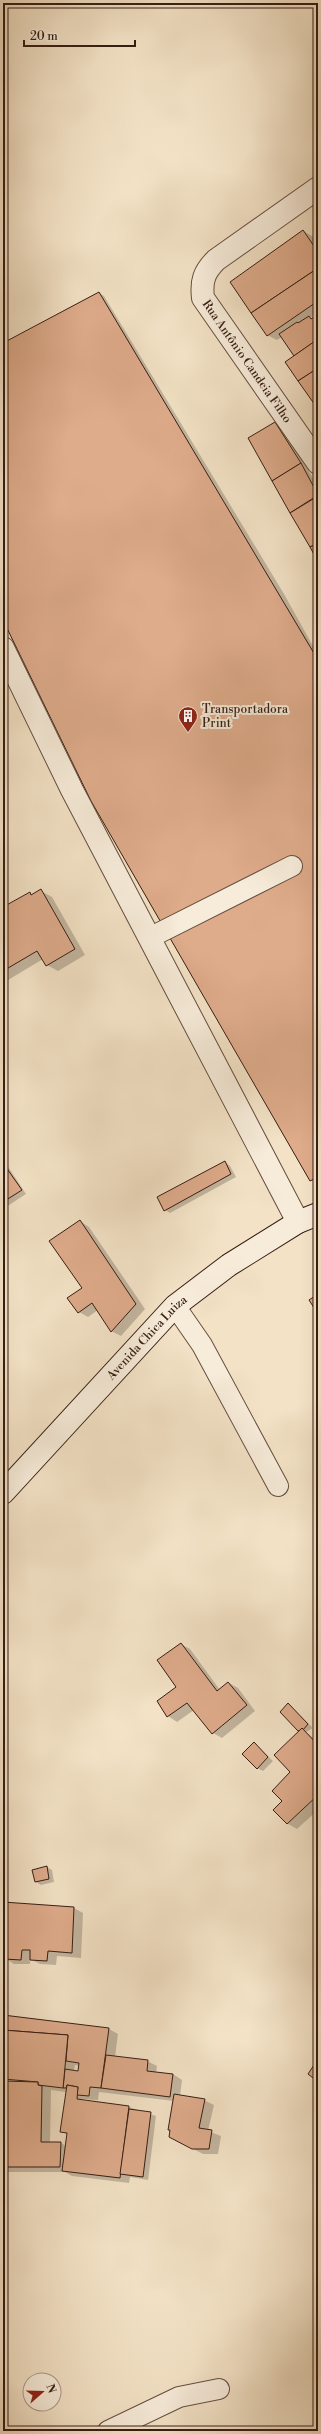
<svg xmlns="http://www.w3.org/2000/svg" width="321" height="2434" viewBox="0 0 321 2434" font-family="'Libre Bodoni',serif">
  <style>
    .shadow { fill: #0003; fill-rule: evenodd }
    .building { fill: #deab8b; stroke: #361d13 }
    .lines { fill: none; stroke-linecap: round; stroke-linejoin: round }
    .service-casing { stroke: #654e40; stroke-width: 22 }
    .minor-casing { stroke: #654e40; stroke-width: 24 }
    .secondary-casing { stroke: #361d13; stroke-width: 24 }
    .service { stroke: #f7ecda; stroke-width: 20 }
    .minor { stroke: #f7ecda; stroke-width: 22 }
    .secondary { stroke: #f7ecda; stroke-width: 22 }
    .labels { text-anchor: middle; stroke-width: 4; stroke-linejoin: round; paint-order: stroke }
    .street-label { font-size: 12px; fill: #361d13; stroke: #f7ecda }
    .poi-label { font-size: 12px; fill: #361d13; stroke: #f7ecda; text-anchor: start }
  </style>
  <rect width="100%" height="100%" fill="#f3e2c6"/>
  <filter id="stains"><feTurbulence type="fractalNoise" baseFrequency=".005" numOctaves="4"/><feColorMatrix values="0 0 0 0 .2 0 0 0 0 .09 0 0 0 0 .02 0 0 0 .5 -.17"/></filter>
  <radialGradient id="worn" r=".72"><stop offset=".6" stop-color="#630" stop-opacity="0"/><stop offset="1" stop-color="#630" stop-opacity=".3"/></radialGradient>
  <!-- shadow -->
  <g class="shadow">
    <polygon points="303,231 312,236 318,245 318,312 310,318 312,319 318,315 318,408 286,362 295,356 282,337 277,340 267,335"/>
    <polygon points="99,293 104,296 284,594 318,655 316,1183 311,1180 3,617 3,344"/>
    <polygon points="275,423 284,428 310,469 308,470 318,487 318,560 273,481"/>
    <polygon points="41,891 52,897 85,955 58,971 47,965 43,959 3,983 3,908 30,893 33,895"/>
    <polygon points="3,1159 26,1194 3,1209"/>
    <polygon points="225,1162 230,1166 236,1177 170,1213 165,1210"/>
    <polygon points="80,1221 89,1227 145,1309 121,1336 111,1331 98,1310 88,1317 79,1312 83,1288"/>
    <polygon points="181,1644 190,1649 220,1690 229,1683 238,1688 255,1711 222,1738 213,1733 194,1710 177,1722 168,1716 178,1687"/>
    <polygon points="288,1704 313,1728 306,1732 318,1742 318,1810 297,1829 288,1824 275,1810 284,1801 300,1731"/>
    <polygon points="254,1743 273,1761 263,1771 257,1768"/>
    <polygon points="47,1867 52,1870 54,1882 41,1885 36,1882"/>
    <polygon points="3,1879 8,1882 8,1899 3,1899"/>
    <polygon points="3,1902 74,1908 83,1913 81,1958 57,1956 56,1965 40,1964 30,1959 30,1964 14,1964 6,1959 5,1977 3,1977"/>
    <path d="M3 2016 109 2029 118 2034 115 2057 147 2061 157 2066 156 2073 173 2074 182 2080 180 2096 204 2100 214 2105 208 2131 221 2136 218 2154H203L180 2142 169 2130 174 2101 99 2092 98 2100 82 2099V2101L129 2107 156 2116 148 2180 130 2177 129 2183 72 2176 65 2172H3ZM75 2065 80 2066 79 2072 74 2071ZM51 2090 66 2092 61 2131 68 2135 66 2146 61 2143H50Z"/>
  </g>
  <!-- building -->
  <g class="building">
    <polygon points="303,230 318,252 318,268 251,313 230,282"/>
    <polygon points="318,268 318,301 267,336 251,313"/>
    <polygon points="99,292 318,660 318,1177 310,1181 91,801 3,620 3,343"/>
    <polygon points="318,314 318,339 294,356 279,334 297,322 298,323 309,316 311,319"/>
    <polygon points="318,339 318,368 298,381 285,362"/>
    <polygon points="318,368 318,403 315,405 298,381"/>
    <polygon points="275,422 301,463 272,481 248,438"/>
    <polygon points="301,463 318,495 290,513 272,481"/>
    <polygon points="318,496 318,543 310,547 290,513"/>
    <polygon points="318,543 318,562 310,547"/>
    <polygon points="41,889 75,949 46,966 37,951 3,971 3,907 30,892 31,895"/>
    <polygon points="225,1161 231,1174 164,1211 157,1197"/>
    <polygon points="3,1163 22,1190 3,1202"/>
    <polygon points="80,1220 136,1304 111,1332 92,1303 78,1313 67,1298 82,1288 49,1241"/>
    <polygon points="318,1294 318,1314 309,1300"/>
    <polygon points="181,1643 217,1691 228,1682 247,1705 212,1734 187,1703 167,1717 157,1701 176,1687 157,1660"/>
    <polygon points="288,1703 308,1724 303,1730 298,1731 280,1712"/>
    <polygon points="302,1728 318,1745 318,1795 287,1824 273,1810 282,1801 272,1791 290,1772 274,1755"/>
    <polygon points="254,1742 268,1757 257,1769 242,1754"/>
    <polygon points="47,1866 49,1879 35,1882 32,1870"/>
    <polygon points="3,1902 74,1907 72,1953 48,1951 47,1961 30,1960 30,1950 22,1950 21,1960 4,1959"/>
    <polygon points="3,2015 109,2028 101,2088 90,2087 89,2096 77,2095 78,2087 67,2085 66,2088 63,2088 65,2069 78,2071 79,2063 66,2061 68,2035 3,2030"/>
    <polygon points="3,2030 68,2035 63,2088 38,2085 38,2082 3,2079"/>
    <polygon points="106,2055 148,2060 147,2071 173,2074 170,2097 101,2088"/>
    <polygon points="314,2065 318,2068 318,2082 308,2074"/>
    <polygon points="3,2081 38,2082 38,2085 42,2086 41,2142 61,2142 60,2167 3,2167"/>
    <polygon points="67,2085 78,2087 77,2099 129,2106 120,2178 62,2171 67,2133 60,2132"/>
    <polygon points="174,2094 205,2099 199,2128 212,2130 209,2149 192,2149 169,2137 170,2130 168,2130"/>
    <polygon points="129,2109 151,2112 143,2177 120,2174"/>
  </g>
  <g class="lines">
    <defs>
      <g id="service">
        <polyline points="149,938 292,866"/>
        <polyline points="175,1306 202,1345 278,1486"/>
        <polyline points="108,2431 179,2397 219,2389"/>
      </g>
      <g id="minor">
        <path id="s1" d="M318 188 216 260C204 272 201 281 203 298L318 463"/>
        <polyline points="3,648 72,790 298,1222"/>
      </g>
      <g id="secondary">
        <path id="s2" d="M3 1493 175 1306 229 1265 298 1222 318 1214"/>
      </g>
    </defs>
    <!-- service casing -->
    <use href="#service" class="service-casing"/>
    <!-- minor casing -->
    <use href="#minor" class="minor-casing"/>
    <!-- secondary casing -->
    <use href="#secondary" class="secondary-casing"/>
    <!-- service -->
    <use href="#service" class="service"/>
    <!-- minor -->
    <use href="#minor" class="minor"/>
    <!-- secondary -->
    <use href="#secondary" class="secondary"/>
  </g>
  <!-- icons -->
  <defs>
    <symbol id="building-pin" viewBox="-11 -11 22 30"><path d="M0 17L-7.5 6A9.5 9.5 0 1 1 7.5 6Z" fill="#8f2418" stroke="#f7ecda"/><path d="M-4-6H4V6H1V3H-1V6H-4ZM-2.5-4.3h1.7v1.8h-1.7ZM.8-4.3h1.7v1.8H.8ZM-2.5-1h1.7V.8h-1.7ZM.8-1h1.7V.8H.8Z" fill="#fff"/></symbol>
  </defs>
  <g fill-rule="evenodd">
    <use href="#building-pin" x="177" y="705" width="22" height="30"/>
  </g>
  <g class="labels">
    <!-- street labels -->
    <g class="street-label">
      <text dy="4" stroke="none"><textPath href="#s1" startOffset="244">Rua Antônio Candeia Filho</textPath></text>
      <text dy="4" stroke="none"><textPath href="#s2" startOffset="212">Avenida Chica Luiza</textPath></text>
    </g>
    <!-- poi labels -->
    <g class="poi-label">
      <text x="202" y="713">Transportadora<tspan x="202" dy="14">Print</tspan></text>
    </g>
  </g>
  <!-- margin -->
  <rect width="321" height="2434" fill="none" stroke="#f3e2c6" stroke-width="16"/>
  <rect x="4" y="4" width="313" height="2426" fill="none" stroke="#361d13" stroke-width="2"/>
  <rect x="8" y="8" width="305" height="2418" fill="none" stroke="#361d13"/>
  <!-- north arrow -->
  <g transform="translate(42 2392) rotate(70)"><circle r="19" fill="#f7ecda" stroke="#aa998a"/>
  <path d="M0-3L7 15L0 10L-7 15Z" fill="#8f2418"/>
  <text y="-6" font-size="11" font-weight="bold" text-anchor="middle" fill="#361d13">N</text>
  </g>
  <!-- scale -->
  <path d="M24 40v6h111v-6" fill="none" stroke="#361d13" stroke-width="2"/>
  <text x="30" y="40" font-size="12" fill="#361d13" stroke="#f7ecda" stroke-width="3" paint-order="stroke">20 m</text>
  <rect width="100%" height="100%" filter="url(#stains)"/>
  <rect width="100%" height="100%" fill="url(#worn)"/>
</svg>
